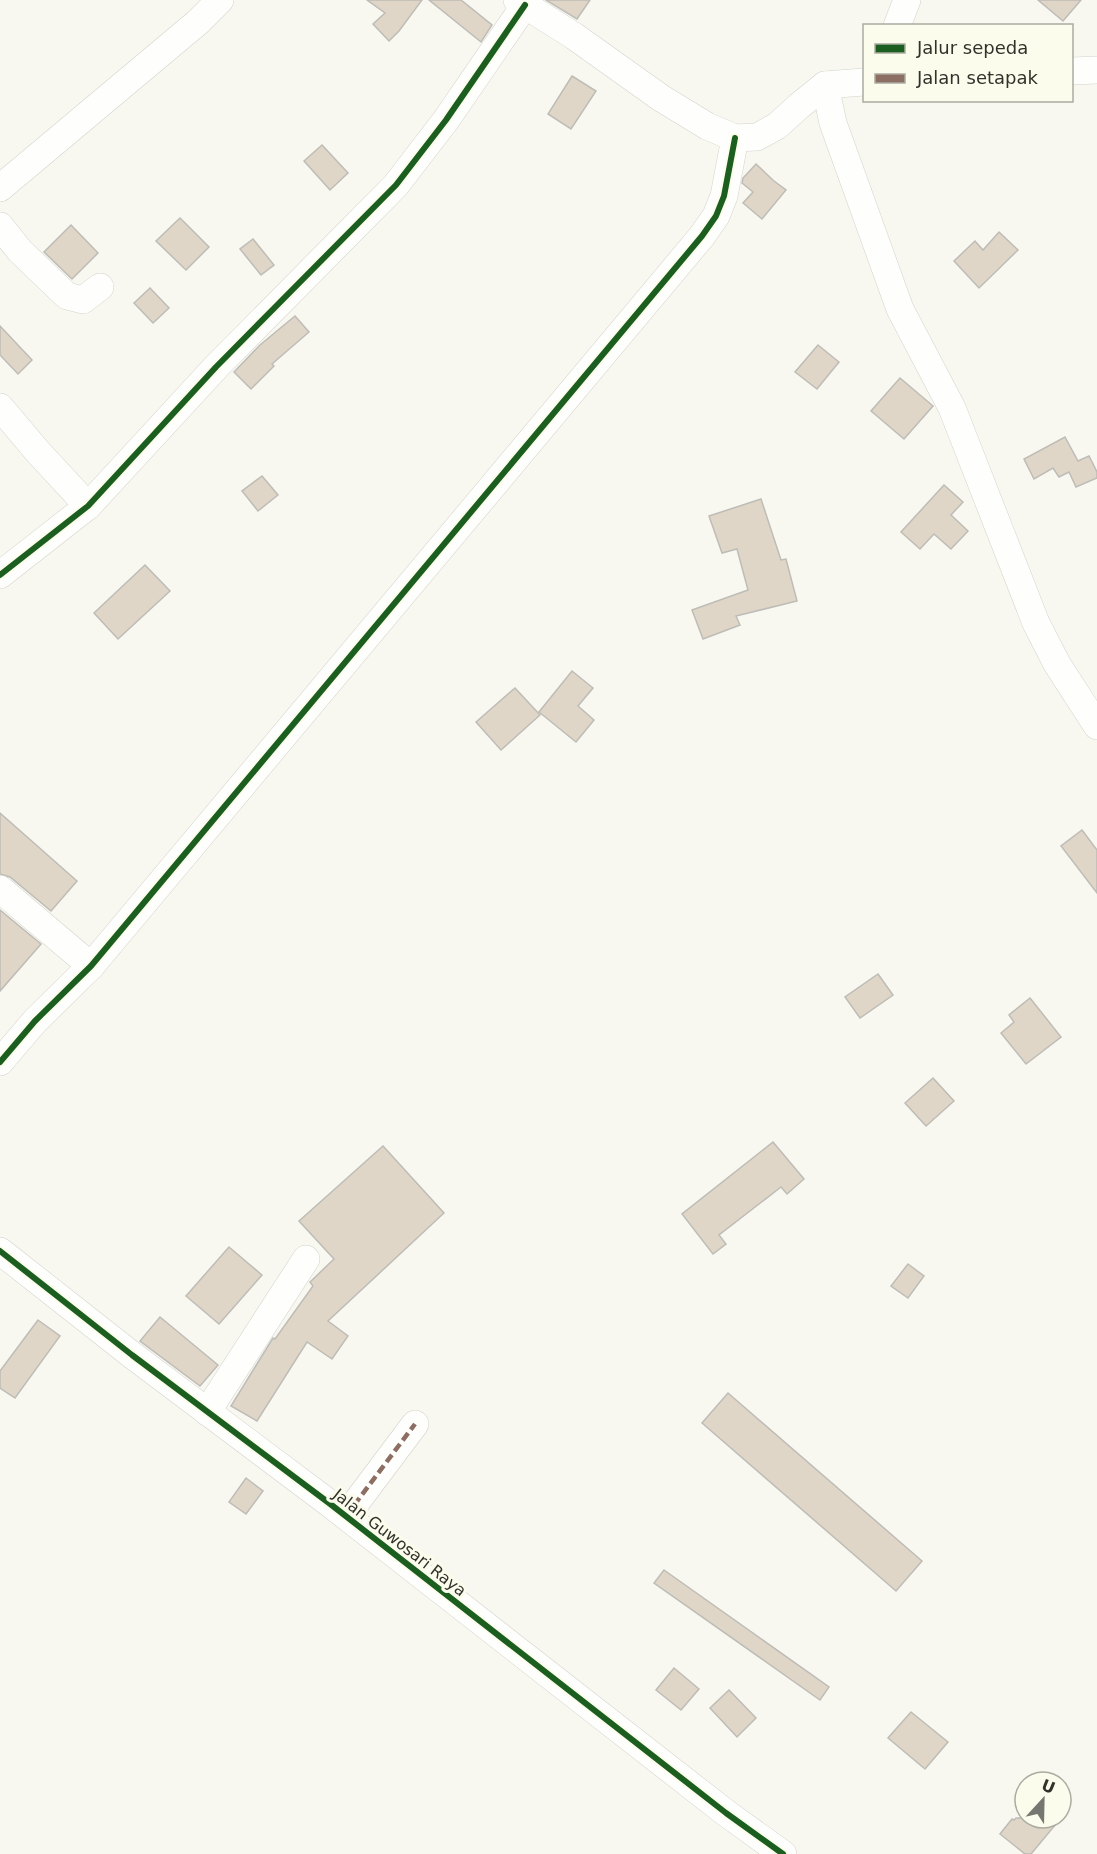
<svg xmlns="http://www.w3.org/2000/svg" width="1097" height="1854" viewBox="0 0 1097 1854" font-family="'DejaVu Sans',sans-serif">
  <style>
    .building { fill: #dfd6c7; stroke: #bebcb7; stroke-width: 1.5 }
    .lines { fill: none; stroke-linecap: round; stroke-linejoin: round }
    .minor-casing { stroke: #d3d3cd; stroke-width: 28 }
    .minor { stroke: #fefefd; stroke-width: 27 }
    .quiet { stroke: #8d6e63; stroke-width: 4.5; stroke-dasharray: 9 4.5; stroke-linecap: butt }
    .cycleway-casing { stroke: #fcfced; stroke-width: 10 }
    .cycleway { stroke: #1b5e20; stroke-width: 6 }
    .labels { text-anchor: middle; stroke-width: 6; stroke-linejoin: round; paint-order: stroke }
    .street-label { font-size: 16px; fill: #32322c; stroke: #fcfced }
  </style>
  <rect width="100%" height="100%" fill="#f8f8f0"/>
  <!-- building -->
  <g class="building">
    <polygon points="367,0 422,0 399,31 389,41 373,24 385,13"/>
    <polygon points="429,0 461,0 492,25 481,42"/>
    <polygon points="546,0 590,0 577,19"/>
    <polygon points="1038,0 1081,0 1063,21"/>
    <polygon points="572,76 596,91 571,129 548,114"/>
    <polygon points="322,145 348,173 330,190 304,161"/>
    <polygon points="756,164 774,181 786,190 762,219 743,203 753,192 742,183 743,178"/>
    <polygon points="180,218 209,247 186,270 156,241"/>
    <polygon points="71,225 98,253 72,279 44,252"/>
    <polygon points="999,232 1018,250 979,288 954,261 975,241 983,250"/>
    <polygon points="253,239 274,265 261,275 240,249"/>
    <polygon points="150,288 169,308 153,323 134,303"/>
    <polygon points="295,316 309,332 272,364 274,366 251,389 234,372 260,345"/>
    <polygon points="0,326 32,360 18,374 0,355"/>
    <polygon points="818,345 839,362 817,389 795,372"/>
    <polygon points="900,378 933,406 904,439 871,411"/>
    <polygon points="1065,437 1078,461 1089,456 1097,472 1097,478 1076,487 1069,472 1059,477 1053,468 1034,479 1024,459"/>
    <polygon points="262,476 278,495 258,511 242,491"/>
    <polygon points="944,485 963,502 951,515 968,531 951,549 934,534 920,549 901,532"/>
    <polygon points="761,499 781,560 786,559 797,601 736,616 740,625 703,639 692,610 748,590 737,549 722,553 709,516"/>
    <polygon points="145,565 170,591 118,639 94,613"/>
    <polygon points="572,671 593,688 578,706 594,720 576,742 539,712"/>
    <polygon points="515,688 540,715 501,750 476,722"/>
    <polygon points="0,813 77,881 51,911 10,877 0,874"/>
    <polygon points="1082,830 1097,850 1097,893 1061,846"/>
    <polygon points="0,910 41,944 0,991"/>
    <polygon points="878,974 893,995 860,1018 845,997"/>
    <polygon points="1030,998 1061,1037 1026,1064 1001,1033 1014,1022 1009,1015"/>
    <polygon points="933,1078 954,1101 926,1126 905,1103"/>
    <polygon points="773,1142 804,1179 787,1194 781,1187 719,1235 726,1244 713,1254 682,1214"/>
    <polygon points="383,1146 444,1213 328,1321 348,1336 332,1359 307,1342 257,1421 231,1406 273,1338 275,1339 313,1286 310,1282 334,1259 299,1221"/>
    <polygon points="229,1247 262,1275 219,1324 186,1296"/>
    <polygon points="908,1264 924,1276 908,1298 891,1286"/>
    <polygon points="160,1317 218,1365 200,1386 140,1341"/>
    <polygon points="38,1320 60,1336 15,1398 0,1388 0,1371"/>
    <polygon points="728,1393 922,1561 896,1591 702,1423"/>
    <polygon points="246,1478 263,1491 246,1514 229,1502"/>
    <polygon points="664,1570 829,1687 820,1700 654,1583"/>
    <polygon points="674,1668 699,1689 681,1710 656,1690"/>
    <polygon points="729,1690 756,1718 737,1737 710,1708"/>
    <polygon points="911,1712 948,1742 925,1769 888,1738"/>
    <polygon points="1016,1818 1061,1818 1031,1854 1025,1854 1000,1834 1012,1819 1014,1820"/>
  </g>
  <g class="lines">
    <defs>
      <g id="minor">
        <polyline points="517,0 574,36 661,98 707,126 735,138 757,137 777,126 799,106 825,85 864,82"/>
        <polyline points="897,26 907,0"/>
        <polyline points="1072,71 1097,70"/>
        <polyline points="825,85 833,123 900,309 952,408 1036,623 1057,664 1097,726"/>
        <polyline points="0,188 198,22 220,0"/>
        <polyline points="0,226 20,251 67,296 83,300 100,287"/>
        <polyline points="0,407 38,452 88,506"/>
        <polyline points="0,575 88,506 216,367 396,185 446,120 525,5"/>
        <polyline points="0,889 91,966"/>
        <polyline points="0,1062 35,1021 91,966 702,236 716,216 724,196 735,138"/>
        <polyline points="0,1251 132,1355 329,1503 726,1813 783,1854"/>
        <polyline points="207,1412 306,1259"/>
        <polyline points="346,1516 415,1424"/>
      </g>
    </defs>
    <!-- minor casing -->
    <use href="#minor" class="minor-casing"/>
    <!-- minor -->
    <use href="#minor" class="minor"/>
    <!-- quiet -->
    <polyline class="quiet" points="346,1516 415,1424"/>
    <defs>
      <g id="cycleway">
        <polyline points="0,575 88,506 216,367 396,185 446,120 525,5"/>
        <polyline points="0,1062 35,1021 91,966 702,236 716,216 724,196 735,138"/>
        <polyline points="0,1251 132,1355 329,1503 726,1813 783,1854"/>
      </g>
    </defs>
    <!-- cycleway casing -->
    <use href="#cycleway" class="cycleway-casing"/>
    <!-- cycleway -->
    <use href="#cycleway" class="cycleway"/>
  </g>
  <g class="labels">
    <!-- street labels -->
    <g class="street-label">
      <text transform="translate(400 1542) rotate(38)" y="6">Jalan Guwosari Raya</text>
    </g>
  </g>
  <!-- legend -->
  <rect x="863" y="24" width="210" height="78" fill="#fcfced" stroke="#ababa0" stroke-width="1.5"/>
  <rect x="875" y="44" width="30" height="9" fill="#1b5e20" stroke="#ababa0" stroke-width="1.5"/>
  <text x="917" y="54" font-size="18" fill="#32322c">Jalur sepeda</text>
  <rect x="875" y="74" width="30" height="9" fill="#8d6e63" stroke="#ababa0" stroke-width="1.5"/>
  <text x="917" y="84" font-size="18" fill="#32322c">Jalan setapak</text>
  <!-- north arrow -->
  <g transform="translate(1043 1800) rotate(22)"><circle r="28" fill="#fcfced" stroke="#ababa0" stroke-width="1.5"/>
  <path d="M0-4.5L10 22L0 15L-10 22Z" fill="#777771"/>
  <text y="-9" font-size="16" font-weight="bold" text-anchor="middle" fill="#32322c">U</text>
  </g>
</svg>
